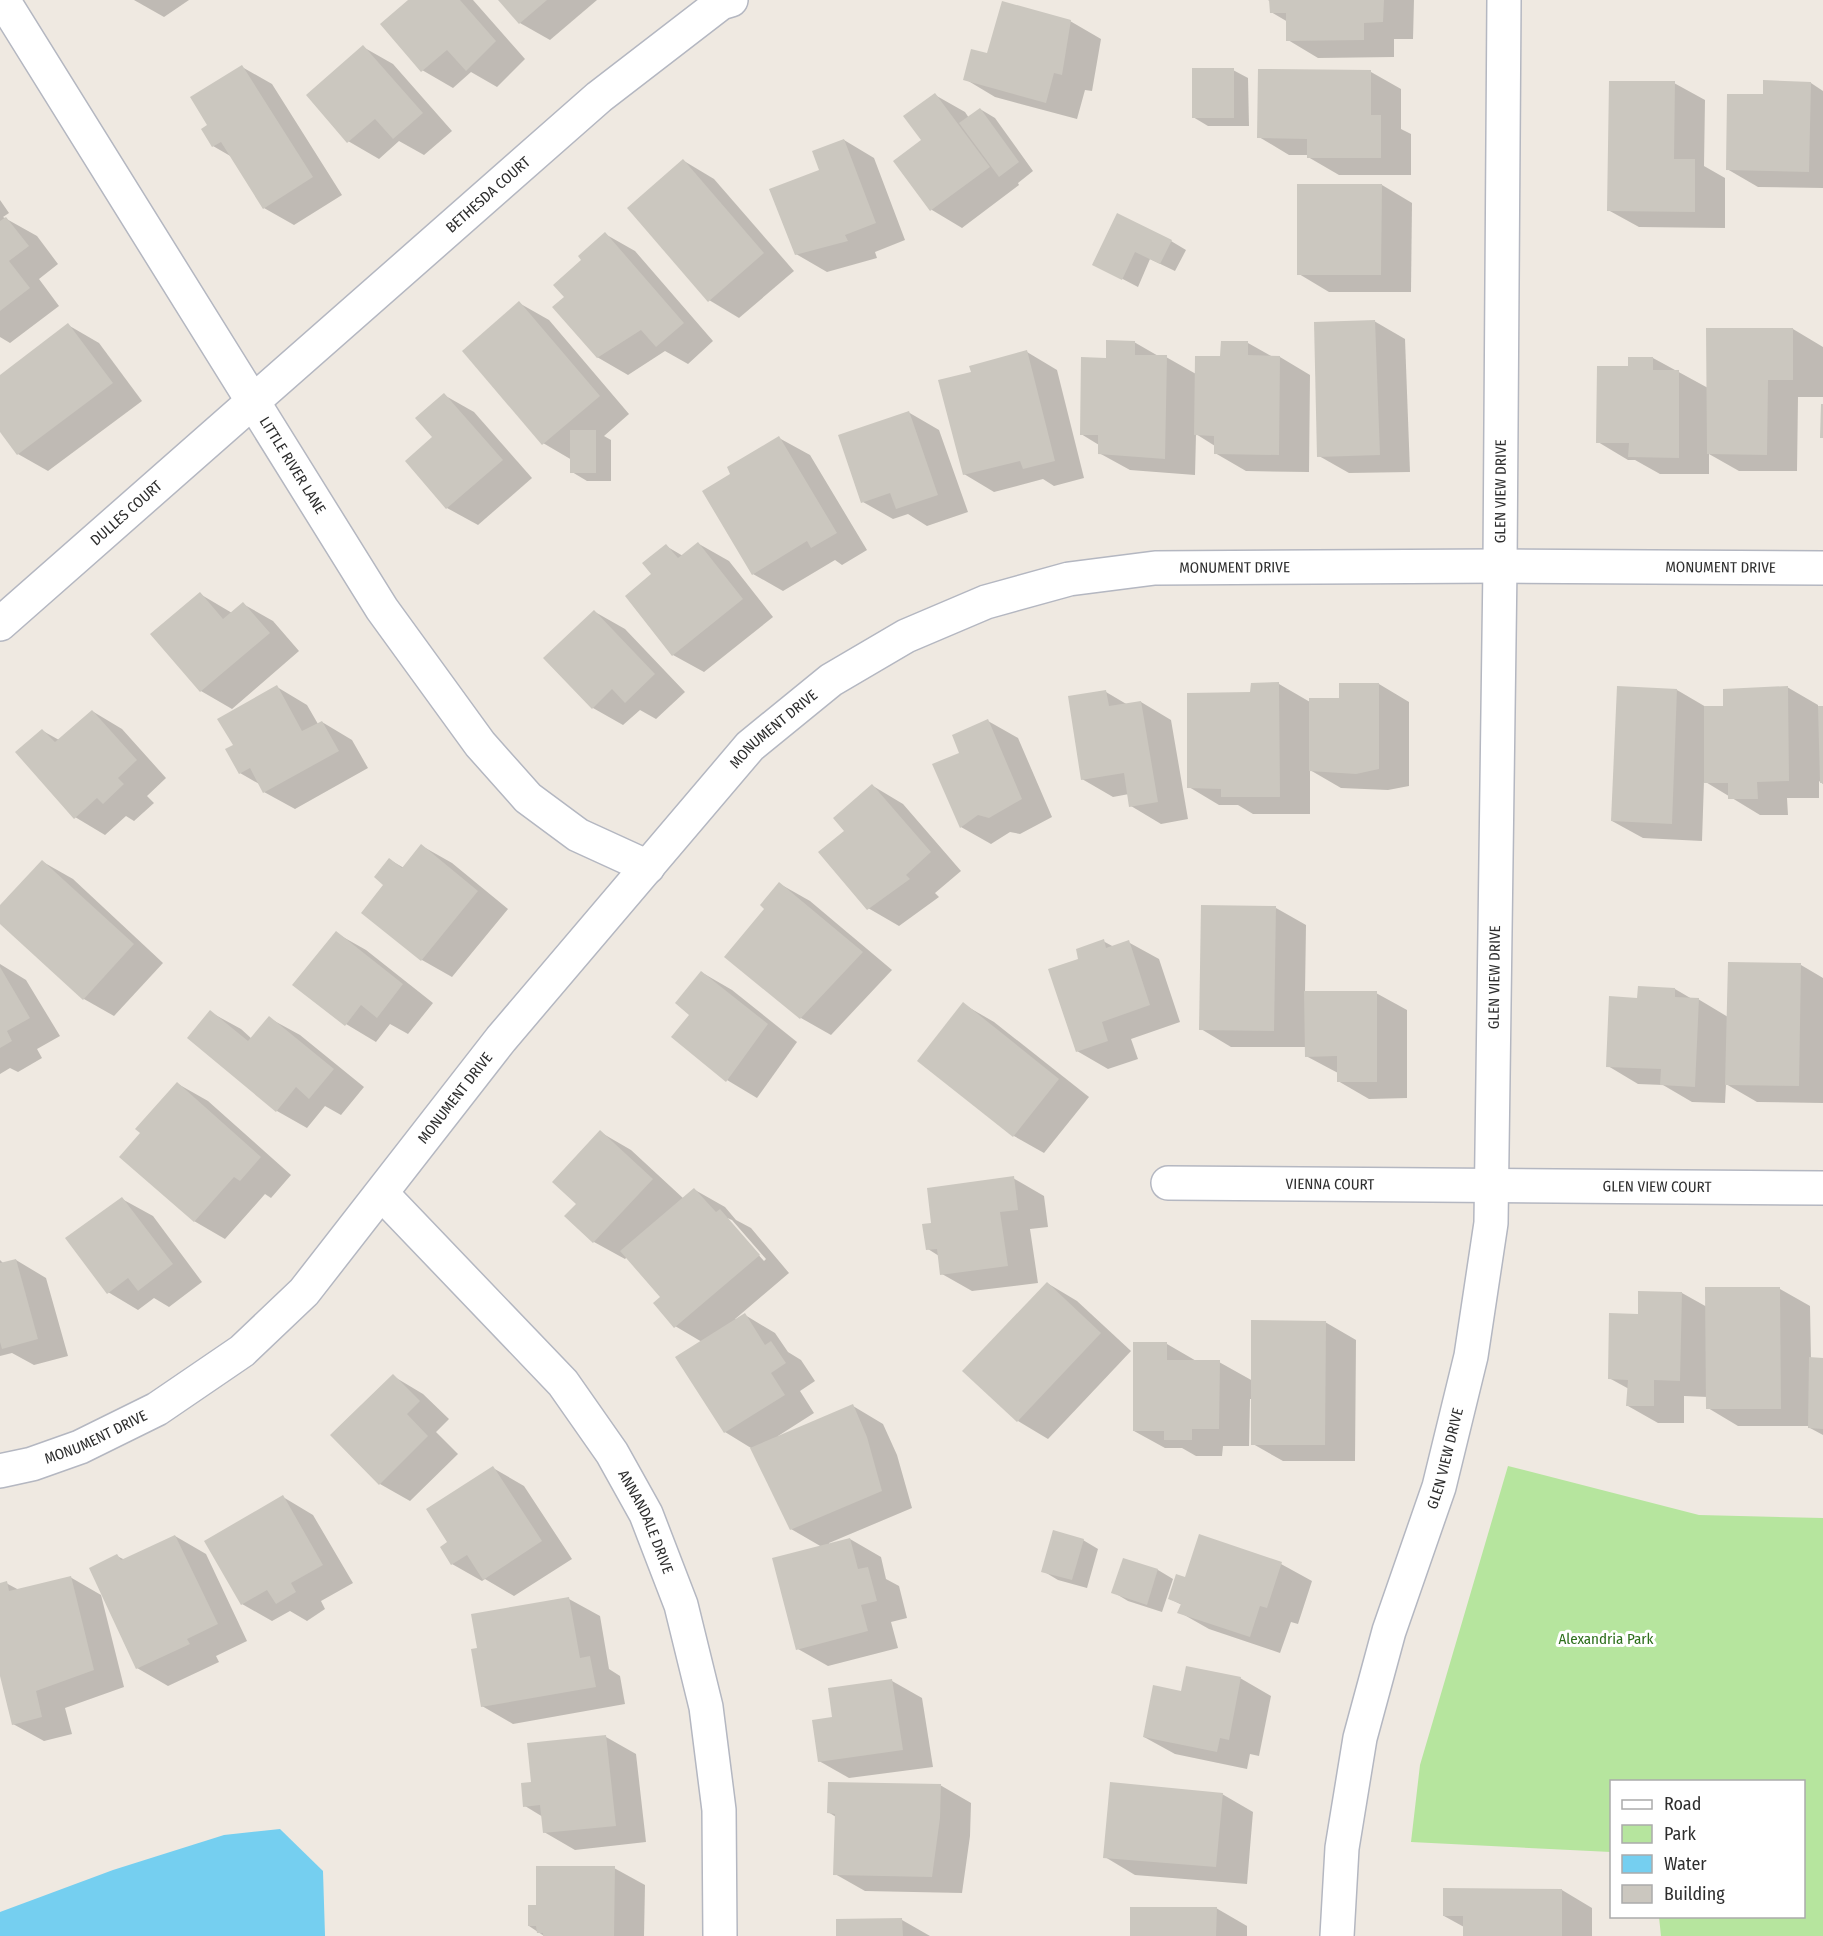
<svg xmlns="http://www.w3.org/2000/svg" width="1823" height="1936" viewBox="0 0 1823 1936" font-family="'Fira Sans Condensed',sans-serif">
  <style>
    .green { fill: #b6e59e }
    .water { fill: #75cff0 }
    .shadow { fill: #0003; fill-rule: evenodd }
    .building { fill: #cbc7bf }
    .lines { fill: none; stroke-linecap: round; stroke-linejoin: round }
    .street-casing { stroke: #b4b7c1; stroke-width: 36 }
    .secondary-casing { stroke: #b4b7c1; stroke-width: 36 }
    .street { stroke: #fff; stroke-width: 33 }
    .secondary { stroke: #fff; stroke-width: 33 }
    .labels { text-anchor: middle; stroke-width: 6; stroke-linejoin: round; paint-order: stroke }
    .street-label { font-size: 15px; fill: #2e2e2e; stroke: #fff }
    .park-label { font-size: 15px; fill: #2c6e1b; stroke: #fff }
  </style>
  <rect width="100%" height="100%" fill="#efe9e1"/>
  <!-- green -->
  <polygon class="green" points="1508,1466 1699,1515 1823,1518 1823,1936 1661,1936 1659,1917 1804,1916 1804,1782 1612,1782 1611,1852 1411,1842 1420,1765"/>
  <!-- water -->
  <polygon class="water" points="280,1829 323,1871 325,1936 0,1936 0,1912 113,1870 224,1835"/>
  <!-- shadow -->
  <g class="shadow">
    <polygon points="134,0 189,0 164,17"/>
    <polygon points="410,0 473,0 525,59 497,87 471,72 453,88 422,70"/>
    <polygon points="500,0 597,0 550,40 520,23"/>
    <polygon points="1268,0 1414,0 1413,39 1394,39 1394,57 1318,58 1288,40 1288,22 1271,12 1271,2"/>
    <polygon points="1070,21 1101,39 1092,91 1085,90 1077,119 995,97 965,79 988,55"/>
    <polygon points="363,47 393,64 452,131 424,155 399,141 379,159 348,141"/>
    <polygon points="242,67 272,84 342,195 294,225 264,208 232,157 213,146 203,130 209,125"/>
    <polygon points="1233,70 1248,78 1249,126 1208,126 1193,117"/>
    <polygon points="1371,72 1401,89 1401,129 1411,134 1411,175 1339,175 1308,157 1308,155 1289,155 1259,137"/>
    <polygon points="1674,83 1705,100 1704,166 1725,178 1725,228 1639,227 1608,210"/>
    <polygon points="1811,83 1823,91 1823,188 1758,187 1727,169 1764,96"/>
    <polygon points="935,95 965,112 969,118 980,109 995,118 1033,171 1018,183 1019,185 962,228 932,210 895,161 923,140"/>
    <polygon points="844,140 874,158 905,240 875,252 877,258 827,272 796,254 821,171"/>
    <polygon points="684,161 714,179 794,271 739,318 709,300"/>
    <polygon points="1382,185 1412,203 1411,292 1329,292 1299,274"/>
    <polygon points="0,200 9,213 3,217 37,236 58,264 39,279 59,306 10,343 0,337"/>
    <polygon points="605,234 635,251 713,341 688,364 665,351 628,375 597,357 566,297 583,260"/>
    <polygon points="1171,241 1186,250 1175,271 1150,259 1138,287 1094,264"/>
    <polygon points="519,303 549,320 629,414 604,436 611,440 611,481 587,481 572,472 572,460 543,443"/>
    <polygon points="1374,321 1405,339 1410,472 1349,473 1319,456"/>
    <polygon points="68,325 99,343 142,401 48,471 18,454 0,430 0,377"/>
    <polygon points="1793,329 1823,347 1823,438 1823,397 1798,397 1797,471 1739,471 1709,454 1709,474 1660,474 1635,460 1628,460 1598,442 1629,367 1653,358 1708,388"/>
    <polygon points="1134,342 1160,357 1166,357 1196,374 1248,343 1273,357 1280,357 1310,375 1309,472 1246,471 1215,453 1215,446 1196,434 1195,475 1130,470 1099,453 1099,445 1081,434 1108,359"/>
    <polygon points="1027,352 1057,370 1084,478 1054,486 1043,479 994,492 964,474 972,373"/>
    <polygon points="444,395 474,412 532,478 478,525 447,508 434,437"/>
    <polygon points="908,412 939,430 968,512 927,526 908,514 893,519 863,502"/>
    <polygon points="779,438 810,455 867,550 842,565 835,560 783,591 753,574 732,475"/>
    <polygon points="699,544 729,561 773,617 704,672 673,655 653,574 666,546 683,556"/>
    <polygon points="200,594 232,613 243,604 273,621 299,651 232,709 201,691 153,634"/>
    <polygon points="595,612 625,629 685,692 656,719 640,710 623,725 593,708"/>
    <polygon points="1279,684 1310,702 1340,699 1379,684 1409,702 1409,786 1388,790 1341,788 1310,770 1310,814 1253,814 1238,805 1219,805 1189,787"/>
    <polygon points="277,687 307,705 318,724 322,722 352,740 368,768 295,809 264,792 261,785 240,773 235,746"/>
    <polygon points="1787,687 1818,705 1818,708 1823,707 1823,784 1819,781 1819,798 1787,798 1788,815 1760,815 1704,781 1702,841 1643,838 1612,821 1618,688 1677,690 1706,707 1724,707"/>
    <polygon points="1106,692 1128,705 1141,702 1171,720 1188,819 1161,824 1131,806 1129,794 1113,797 1082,779"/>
    <polygon points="92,711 122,729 166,778 147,796 154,803 134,821 126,816 105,835 75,817 43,731 59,740"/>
    <polygon points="988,721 1018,738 1052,817 1020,834 1010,832 991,844 961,827 961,754"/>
    <polygon points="873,786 903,804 961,871 935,893 939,897 899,926 868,908 846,831"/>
    <polygon points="422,846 452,863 508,909 452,977 422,960 385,885 390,860 404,868"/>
    <polygon points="43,862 73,879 163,963 114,1016 84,999 0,922 0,907"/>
    <polygon points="780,884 810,901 892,970 831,1035 801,1018 766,909"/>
    <polygon points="1276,908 1306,925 1305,993 1376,993 1407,1010 1407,1098 1369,1099 1338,1081 1338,1073 1306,1056 1306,1047 1231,1047 1201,1029"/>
    <polygon points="336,933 366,950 433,1003 408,1034 390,1024 376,1042 346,1024"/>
    <polygon points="1103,941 1114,947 1128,942 1159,959 1180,1022 1131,1039 1138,1059 1108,1069 1077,1051 1080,960"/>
    <polygon points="0,964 26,980 60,1036 37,1049 42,1058 18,1072 10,1068 0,1074"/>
    <polygon points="1801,965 1823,978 1823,1103 1757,1102 1726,1084 1725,1103 1692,1102 1663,1085 1638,1084 1608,1066 1638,999 1639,988 1675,989 1692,999 1698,999 1728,1017"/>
    <polygon points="701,972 732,990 797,1042 757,1098 727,1080 691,1015"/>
    <polygon points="963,1004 994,1022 1089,1097 1044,1153 1014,1136"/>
    <polygon points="210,1012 241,1029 252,1039 269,1018 300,1035 364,1087 341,1115 325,1106 307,1128 277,1111"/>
    <polygon points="178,1084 208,1101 291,1175 271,1198 265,1194 225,1239 194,1221 142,1133"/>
    <path d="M600 1132 631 1150 684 1199 695 1190 725 1207 736 1220 751 1228 789 1273 735 1319 736 1320 745 1315 775 1333 788 1352 801 1360 815 1381 800 1391 814 1413 778 1436V1437L853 1406 883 1424 897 1455 912 1508 829 1543V1545L850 1539 881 1557 886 1579 899 1586 907 1618 891 1622 898 1648 828 1666 798 1649 822 1547 791 1529 751 1448 725 1432 702 1342 675 1326 662 1298 627 1257 625 1259 594 1242 578 1204ZM725 1217 732 1220 766 1259 764 1261Z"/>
    <polygon points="1013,1178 1044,1196 1048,1227 1030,1229 1038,1283 972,1291 942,1274 939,1256 928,1249 933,1224"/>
    <polygon points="122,1199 153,1216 202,1282 169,1307 154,1298 138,1310 108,1292"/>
    <polygon points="0,1260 4,1264 16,1260 46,1278 68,1356 34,1365 12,1353 0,1356"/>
    <polygon points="1047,1283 1077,1301 1131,1351 1048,1439 1018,1421"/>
    <polygon points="1780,1289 1810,1306 1811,1359 1823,1359 1823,1435 1810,1428 1810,1426 1738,1426 1708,1408 1708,1397 1684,1396 1684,1423 1658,1423 1628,1406 1629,1389 1609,1378 1640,1315 1640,1292 1682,1293 1707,1307"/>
    <polygon points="1325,1322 1356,1340 1355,1461 1283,1461 1253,1444 1253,1399 1250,1399 1249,1446 1223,1446 1222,1456 1196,1456 1182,1448 1165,1448 1134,1431 1167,1344 1198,1362 1219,1362 1253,1381"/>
    <polygon points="393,1376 423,1394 449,1419 436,1432 458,1454 410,1501 380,1484"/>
    <polygon points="493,1468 524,1486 572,1559 514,1596 485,1579 482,1581 452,1564"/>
    <polygon points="283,1497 313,1515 353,1583 321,1601 325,1609 307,1621 290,1611 272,1621 242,1604"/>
    <polygon points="175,1536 206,1554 247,1641 216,1656 219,1662 168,1686 137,1668 117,1556 125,1560"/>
    <polygon points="1083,1540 1098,1549 1087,1588 1058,1580 1043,1571"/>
    <polygon points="1124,1560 1158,1570 1173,1579 1162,1612 1128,1601 1113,1592"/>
    <polygon points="1281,1564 1312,1581 1298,1624 1291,1622 1280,1653 1209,1629 1179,1612 1182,1605 1170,1599 1186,1579"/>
    <polygon points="70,1577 101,1595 124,1687 65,1708 72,1734 44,1741 13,1724 0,1669 0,1584 6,1583 19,1590"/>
    <polygon points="569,1599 600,1616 609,1669 620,1676 625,1704 513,1724 482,1706"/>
    <polygon points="1240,1678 1271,1696 1259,1756 1250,1754 1247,1769 1175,1754 1144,1737 1182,1692"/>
    <polygon points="892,1681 922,1698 933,1767 849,1778 819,1761 834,1718"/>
    <polygon points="606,1737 636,1754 646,1842 575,1850 544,1832 543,1817 525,1806 533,1784"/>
    <polygon points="940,1785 971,1803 970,1836 962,1893 865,1891 835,1874 836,1817 828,1812"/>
    <polygon points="1222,1794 1253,1812 1247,1884 1135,1875 1105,1857"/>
    <polygon points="614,1868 645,1885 644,1936 544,1936 529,1926 538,1906"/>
    <polygon points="1562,1890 1592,1908 1592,1936 1464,1936 1464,1927 1444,1916"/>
    <polygon points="1216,1908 1247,1926 1247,1936 1131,1936"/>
    <polygon points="902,1920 930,1936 838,1936"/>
  </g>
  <!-- building -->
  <g class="building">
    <polygon points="408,0 460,0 496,41 466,71 447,50 421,72 380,24"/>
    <polygon points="498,0 547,0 519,24"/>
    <polygon points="1269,0 1384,0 1383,22 1364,23 1364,40 1286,41 1286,13 1270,13"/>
    <polygon points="1002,1 1071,20 1062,75 1054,73 1046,103 963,80 971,49 987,53"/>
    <polygon points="363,45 423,113 393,139 375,119 347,143 306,95"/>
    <polygon points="242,65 313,177 263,209 221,142 212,147 201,129 207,125 190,97"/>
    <rect x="1192" y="68" width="42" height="50"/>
    <polygon points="1258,69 1371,70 1371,115 1381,115 1381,158 1307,158 1307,139 1257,138"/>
    <polygon points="1763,80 1811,82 1809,172 1726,170 1727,94 1763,94"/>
    <polygon points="1609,81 1675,81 1674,159 1695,159 1695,212 1607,211"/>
    <polygon points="935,93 990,167 930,211 893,161 921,140 903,116"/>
    <polygon points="980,108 1019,162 999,177 959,123"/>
    <polygon points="844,139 876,223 845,235 848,241 795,255 769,189 819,170 812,151"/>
    <polygon points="683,159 764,253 708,302 627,208"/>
    <polygon points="1297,184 1382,184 1381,275 1297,275"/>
    <polygon points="1117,213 1172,240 1160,264 1135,252 1122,280 1092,265"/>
    <polygon points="6,217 29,246 9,261 30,288 0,311 0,221"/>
    <polygon points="605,232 684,323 656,347 641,330 597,358 552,307 564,297 553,285 581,260 578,256"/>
    <polygon points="519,301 600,396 542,445 462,351"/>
    <polygon points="1375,320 1380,455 1317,457 1314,322"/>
    <polygon points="68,323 113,383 17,455 0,432 0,375"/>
    <polygon points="1706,328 1793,328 1793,380 1768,380 1767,455 1707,454"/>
    <polygon points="1106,340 1135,341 1135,355 1167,355 1165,459 1098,454 1098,435 1080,435 1081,357 1106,358"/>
    <polygon points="1221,341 1248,341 1248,355 1280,356 1279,455 1214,454 1214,436 1194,435 1195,356 1220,356"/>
    <polygon points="1027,350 1055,461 1023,469 1020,461 963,475 938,380 971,372 969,366"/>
    <polygon points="1628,357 1653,357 1653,370 1679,370 1679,458 1628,457 1629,443 1596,443 1597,366 1628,366"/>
    <polygon points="444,393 503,460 446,509 405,461 432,437 415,418"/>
    <polygon points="1821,404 1823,404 1823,438 1820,438"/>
    <polygon points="909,411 938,495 896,509 890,493 861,503 838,435"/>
    <rect x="570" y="430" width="26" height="43"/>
    <polygon points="779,436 837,533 811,548 807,541 752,575 702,491 730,474 727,467"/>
    <polygon points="698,542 743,599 672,656 625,596 651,574 642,563 666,544 678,558"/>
    <polygon points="200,592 223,619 243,602 270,633 200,692 150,634"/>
    <polygon points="594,610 655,674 625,703 612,689 592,709 543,658"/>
    <polygon points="1279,682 1280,797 1221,797 1221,789 1187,788 1187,693 1250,692 1251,683"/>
    <polygon points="1339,683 1379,683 1379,769 1356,774 1309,771 1309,698 1339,698"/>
    <polygon points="277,685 302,731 322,721 339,751 263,793 250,768 239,774 225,749 233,745 217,719"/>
    <polygon points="1617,686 1677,689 1672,824 1611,821"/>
    <polygon points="1788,686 1789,781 1757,782 1758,799 1728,799 1728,783 1704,783 1704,706 1723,706 1723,689"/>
    <polygon points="1106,690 1109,706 1141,701 1158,802 1129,807 1124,773 1081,780 1068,696"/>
    <polygon points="1818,706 1823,706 1823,783 1820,783"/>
    <polygon points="92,710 137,760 118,778 124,784 103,804 97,798 74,819 15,752 42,729 55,742"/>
    <polygon points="988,719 1022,799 989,818 978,815 960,828 932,764 959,753 952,735"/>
    <polygon points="872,784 931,852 906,875 910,879 867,910 818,852 844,831 833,818"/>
    <polygon points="421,844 478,891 421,961 361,913 383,885 374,877 389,858 402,868"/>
    <polygon points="42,860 134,944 83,1000 0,924 0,905"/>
    <polygon points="779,882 863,952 800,1019 724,957 764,909 760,905"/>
    <polygon points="1201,905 1276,906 1274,1031 1199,1030"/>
    <polygon points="336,931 403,984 377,1018 361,1005 345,1026 292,985"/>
    <polygon points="1104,939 1106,948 1129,940 1150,1005 1102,1022 1108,1041 1076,1052 1048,969 1078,959 1076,949"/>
    <polygon points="1728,962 1801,963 1799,1086 1725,1085"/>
    <polygon points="0,967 30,1018 7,1031 12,1041 0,1048"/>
    <polygon points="701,971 768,1024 726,1082 671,1037 689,1015 675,1003"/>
    <polygon points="1638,986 1675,988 1675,997 1699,998 1695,1087 1660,1085 1661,1069 1606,1067 1609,996 1637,998"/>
    <polygon points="1304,991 1377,991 1377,1082 1337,1082 1337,1056 1305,1057"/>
    <polygon points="963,1002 1059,1079 1013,1137 917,1061"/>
    <polygon points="210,1010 248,1041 269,1016 334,1069 309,1099 296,1087 276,1112 187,1038"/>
    <polygon points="177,1082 261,1157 240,1181 234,1177 194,1222 119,1157 140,1133 135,1129"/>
    <polygon points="600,1130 653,1179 593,1243 564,1216 576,1204 552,1182"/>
    <polygon points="1014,1176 1018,1210 1000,1212 1008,1266 940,1275 937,1249 926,1250 922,1224 931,1223 927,1188"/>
    <polygon points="694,1188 716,1212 720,1209 760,1255 674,1328 653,1303 660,1297 620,1251"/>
    <polygon points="122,1197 173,1264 138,1291 128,1278 107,1294 65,1238"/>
    <polygon points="16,1259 38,1339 2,1349 0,1342 0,1263"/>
    <polygon points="1047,1282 1101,1333 1017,1422 962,1371"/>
    <polygon points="1705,1287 1780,1287 1781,1409 1706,1409"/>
    <polygon points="1638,1291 1682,1292 1680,1381 1654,1380 1654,1406 1626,1406 1628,1380 1608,1379 1609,1313 1638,1314"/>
    <polygon points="745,1313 765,1345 771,1341 786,1363 771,1373 785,1395 724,1433 675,1357"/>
    <polygon points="1251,1320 1326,1321 1325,1445 1251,1445"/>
    <polygon points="1133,1342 1167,1342 1167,1360 1220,1360 1219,1429 1192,1429 1192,1440 1164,1440 1164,1431 1133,1431"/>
    <polygon points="1809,1357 1823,1358 1823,1429 1808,1428"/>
    <polygon points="393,1374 420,1401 407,1414 428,1436 379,1485 330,1435"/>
    <polygon points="853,1404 867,1437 882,1491 790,1530 750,1448"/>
    <polygon points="493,1466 542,1541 483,1580 467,1555 451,1565 440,1547 447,1542 426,1509"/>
    <polygon points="283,1495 323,1565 291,1583 296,1592 276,1604 267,1590 241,1605 204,1541"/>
    <polygon points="1053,1530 1084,1539 1072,1580 1041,1572"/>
    <polygon points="1199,1534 1282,1562 1267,1608 1260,1606 1250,1637 1177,1613 1181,1604 1168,1599 1176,1574 1185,1577"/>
    <polygon points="175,1535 218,1624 187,1639 190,1644 136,1669 89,1568 117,1554 121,1560"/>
    <polygon points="850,1538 858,1569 868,1567 877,1601 861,1605 868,1631 796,1650 772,1558"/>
    <polygon points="1123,1558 1158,1569 1147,1605 1111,1593"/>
    <polygon points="71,1576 94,1670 36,1691 42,1717 12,1725 0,1676 0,1583 7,1581 9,1591"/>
    <polygon points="569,1597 580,1658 590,1656 596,1687 481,1707 471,1649 477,1648 471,1614"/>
    <polygon points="1186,1666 1241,1677 1229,1740 1220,1738 1217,1752 1143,1737 1153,1685 1181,1691"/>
    <polygon points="892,1679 903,1750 818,1762 812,1720 832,1717 828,1688"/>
    <polygon points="606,1735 616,1826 543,1833 540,1805 523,1807 521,1783 531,1782 527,1743"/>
    <polygon points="828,1782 941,1784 940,1818 932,1877 833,1875 835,1814 827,1813"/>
    <polygon points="1110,1782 1223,1793 1216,1867 1103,1858"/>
    <polygon points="536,1866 615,1866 614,1936 543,1936 543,1933 537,1933 536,1926 528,1926 528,1905 536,1905"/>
    <polygon points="1443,1888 1562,1889 1562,1936 1463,1936 1463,1916 1443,1916"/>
    <polygon points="1130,1907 1217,1907 1216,1936 1130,1936"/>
    <polygon points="902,1918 903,1936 836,1936 836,1919"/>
  </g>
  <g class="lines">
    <defs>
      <g id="street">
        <path id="s1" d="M3 0 382 609 480 744 528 798 578 835 648 867"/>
        <path id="s2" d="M0 624 599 97 721 3 731 0"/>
        <path id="s3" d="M1168 1183 1823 1188"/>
        <path id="s4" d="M382 1194 563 1383 612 1453 646 1514 681 1605 706 1707 719 1810 720 1936"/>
        <path id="s5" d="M1337 1936 1342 1848 1360 1738 1389 1631 1439 1487 1471 1356 1491 1223 1500 566 1504 0"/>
      </g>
      <g id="secondary">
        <path id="s6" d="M0 1471 32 1464 80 1447 157 1409 242 1351 304 1292 501 1039 750 746 831 680 906 636 986 602 1069 579 1155 568 1500 566 1823 568"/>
      </g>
    </defs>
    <!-- street casing -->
    <use href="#street" class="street-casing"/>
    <!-- secondary casing -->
    <use href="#secondary" class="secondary-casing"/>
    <!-- street -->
    <use href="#street" class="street"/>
    <!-- secondary -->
    <use href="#secondary" class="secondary"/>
  </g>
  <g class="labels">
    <!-- street labels -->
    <g class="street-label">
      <text dy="5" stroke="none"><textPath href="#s2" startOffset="650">BETHESDA COURT</textPath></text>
      <text dy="5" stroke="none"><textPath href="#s1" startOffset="548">LITTLE RIVER LANE</textPath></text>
      <text dy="5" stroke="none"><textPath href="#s5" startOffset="1464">GLEN VIEW DRIVE</textPath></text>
      <text dy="5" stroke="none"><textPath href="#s2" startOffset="168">DULLES COURT</textPath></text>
      <text dy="5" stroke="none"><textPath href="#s6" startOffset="1594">MONUMENT DRIVE</textPath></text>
      <text dy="5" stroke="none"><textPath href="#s6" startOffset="2080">MONUMENT DRIVE</textPath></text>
      <text dy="5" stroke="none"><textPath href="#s6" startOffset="1092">MONUMENT DRIVE</textPath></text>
      <text dy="5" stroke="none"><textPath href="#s5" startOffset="978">GLEN VIEW DRIVE</textPath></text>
      <text dy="5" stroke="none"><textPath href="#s6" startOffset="604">MONUMENT DRIVE</textPath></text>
      <text dy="5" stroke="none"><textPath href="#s3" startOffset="162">VIENNA COURT</textPath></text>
      <text dy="5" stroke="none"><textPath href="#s3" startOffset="489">GLEN VIEW COURT</textPath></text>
      <text dy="5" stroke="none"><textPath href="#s6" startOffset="102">MONUMENT DRIVE</textPath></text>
      <text dy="5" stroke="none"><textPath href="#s5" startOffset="492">GLEN VIEW DRIVE</textPath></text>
      <text dy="5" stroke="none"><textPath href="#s4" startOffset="424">ANNANDALE DRIVE</textPath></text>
    </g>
    <!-- park labels -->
    <g class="park-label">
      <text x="1606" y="1644">Alexandria Park</text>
    </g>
  </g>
  <!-- legend -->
  <rect x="1610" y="1780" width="195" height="138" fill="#ffffff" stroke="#ababab" stroke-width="1.5"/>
  <rect x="1622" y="1800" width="30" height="9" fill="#ffffff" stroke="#ababab" stroke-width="1.5"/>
  <text x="1664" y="1810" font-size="18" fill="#2e2e2e">Road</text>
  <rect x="1622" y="1825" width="30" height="18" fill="#b6e59e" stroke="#ababab" stroke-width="1.5"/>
  <text x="1664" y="1840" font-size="18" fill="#2e2e2e">Park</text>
  <rect x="1622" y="1855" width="30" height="18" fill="#75cff0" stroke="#ababab" stroke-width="1.5"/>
  <text x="1664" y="1870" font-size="18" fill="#2e2e2e">Water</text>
  <rect x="1622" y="1885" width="30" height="18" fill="#cbc7bf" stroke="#ababab" stroke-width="1.5"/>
  <text x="1664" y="1900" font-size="18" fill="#2e2e2e">Building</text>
</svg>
